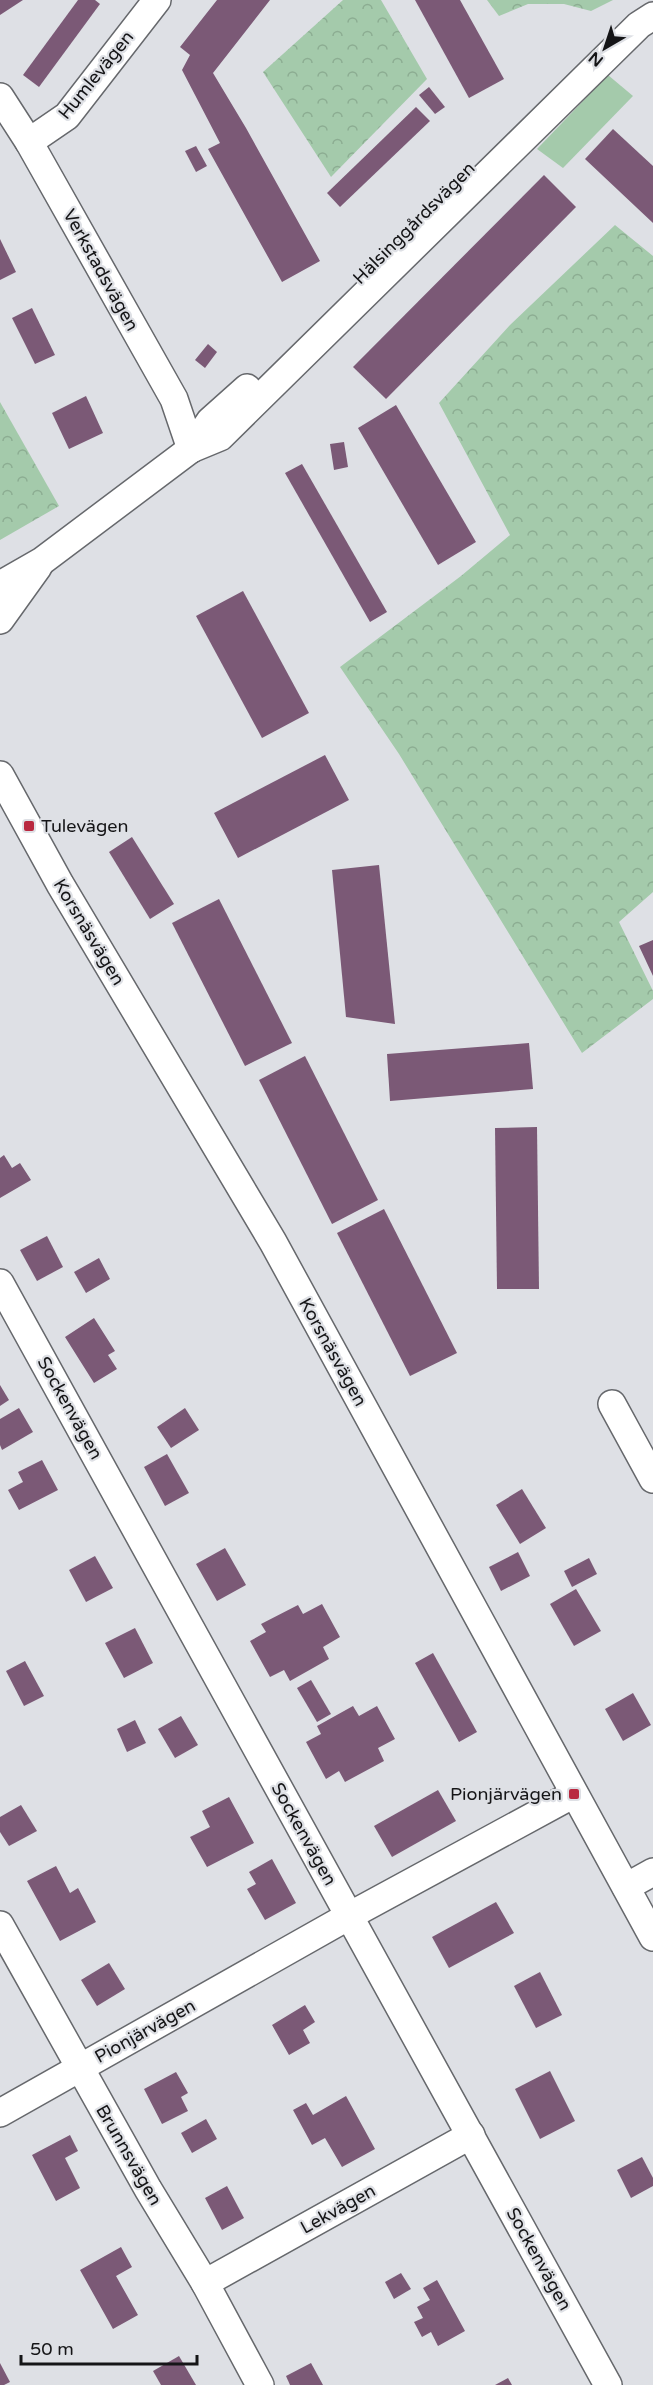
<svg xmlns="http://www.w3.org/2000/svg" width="653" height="2385" viewBox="0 0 653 2385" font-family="'Varela Round',sans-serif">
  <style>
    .forest { fill: url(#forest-crowns) }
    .green { fill: #a4caab }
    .building { fill: #7b5976 }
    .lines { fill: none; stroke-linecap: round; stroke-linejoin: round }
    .minor-casing { stroke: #66686c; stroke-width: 30 }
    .minor { stroke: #fff; stroke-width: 27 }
    .poi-dot { fill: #b9283f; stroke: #dee0e5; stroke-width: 2 }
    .labels { text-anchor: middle; stroke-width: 4.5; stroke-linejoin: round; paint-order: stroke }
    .street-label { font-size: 18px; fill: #151517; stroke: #dee0e5 }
    .poi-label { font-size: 18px; fill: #151517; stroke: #dee0e5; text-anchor: start }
  </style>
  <defs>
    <pattern id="forest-crowns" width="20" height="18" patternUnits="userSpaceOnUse" patternTransform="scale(1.5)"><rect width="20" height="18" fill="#a4caab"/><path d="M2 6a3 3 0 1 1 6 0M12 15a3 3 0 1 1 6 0" fill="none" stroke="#8cad92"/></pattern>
  </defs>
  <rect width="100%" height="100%" fill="#dee0e5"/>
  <!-- forest -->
  <g class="forest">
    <polygon points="343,0 381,0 427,79 331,177 263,72"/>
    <polygon points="487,0 613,0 591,11 564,4 528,4 499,16"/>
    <polygon points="615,225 653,256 653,892 619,922 653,991 653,999 582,1053 399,754 340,667 461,576 510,535 439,403 510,325"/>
    <polygon points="0,402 59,506 0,540"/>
  </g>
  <!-- green -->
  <polygon class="green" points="608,75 633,96 563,168 537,149"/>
  <!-- building -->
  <g class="building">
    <polygon points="0,0 23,0 0,15"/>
    <polygon points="78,0 95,0 100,4 39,87 23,75"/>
    <polygon points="217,0 270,0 213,73 246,128 320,261 282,282 208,149 220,143 182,70 190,55 180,47"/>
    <polygon points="415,0 460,0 504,79 469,98"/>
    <polygon points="429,87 445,107 435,114 419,95"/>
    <polygon points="416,107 430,121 340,207 327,193"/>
    <polygon points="613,129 653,166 653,223 585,159"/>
    <polygon points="196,146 207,166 196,172 185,151"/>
    <polygon points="544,175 576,207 386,399 353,367"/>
    <polygon points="0,239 16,272 0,280"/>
    <polygon points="32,308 55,355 35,364 12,318"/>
    <polygon points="208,344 217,352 205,368 195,360"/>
    <polygon points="86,396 103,433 69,449 52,413"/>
    <polygon points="396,405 476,542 438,565 358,428"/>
    <polygon points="344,442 348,467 334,470 330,444"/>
    <polygon points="302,464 387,612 370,622 285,473"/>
    <polygon points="243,591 309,713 262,738 196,616"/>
    <polygon points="325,755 349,800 238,858 214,813"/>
    <polygon points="132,837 174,904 150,919 109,852"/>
    <polygon points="379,865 395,1024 346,1017 332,870"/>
    <polygon points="219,899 292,1043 245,1066 172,923"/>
    <polygon points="653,940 653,976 639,946"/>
    <polygon points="529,1043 533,1089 390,1101 387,1054"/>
    <polygon points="305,1056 378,1200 332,1224 259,1080"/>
    <polygon points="537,1127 539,1289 497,1289 495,1128"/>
    <polygon points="4,1155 12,1168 20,1163 31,1180 0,1198 0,1158"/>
    <polygon points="384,1209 457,1353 410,1376 337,1233"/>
    <polygon points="47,1236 63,1267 37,1281 20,1250"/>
    <polygon points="99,1258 110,1279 86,1293 74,1272"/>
    <polygon points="94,1318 115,1351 108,1355 117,1369 94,1383 65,1337"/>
    <polygon points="0,1385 9,1400 0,1406"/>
    <polygon points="19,1408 33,1432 2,1450 0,1445 0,1419"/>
    <polygon points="185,1408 199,1430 171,1448 157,1427"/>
    <polygon points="167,1454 189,1493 165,1506 144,1467"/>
    <polygon points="42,1460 58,1490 19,1510 8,1490 23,1482 18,1472"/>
    <polygon points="522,1489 546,1528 520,1544 496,1505"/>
    <polygon points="225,1548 246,1585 217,1601 196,1564"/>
    <polygon points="518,1552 530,1576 501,1591 489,1567"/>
    <polygon points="95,1556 113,1588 86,1602 69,1570"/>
    <polygon points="589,1558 597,1574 572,1587 564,1571"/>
    <polygon points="576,1589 601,1631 574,1646 550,1604"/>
    <polygon points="322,1604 340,1637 323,1647 329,1659 290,1681 284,1670 270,1677 250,1641 266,1632 261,1624 298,1605 303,1614"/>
    <polygon points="135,1628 153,1663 124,1678 105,1643"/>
    <polygon points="433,1653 477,1732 459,1742 415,1663"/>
    <polygon points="25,1661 44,1696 24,1706 6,1671"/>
    <polygon points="311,1680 331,1714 317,1722 297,1688"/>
    <polygon points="633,1693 651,1725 623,1741 605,1709"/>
    <polygon points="353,1706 359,1716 377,1706 395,1739 378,1748 384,1761 345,1782 339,1771 326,1779 306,1742 321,1734 317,1726"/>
    <polygon points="181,1716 198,1745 175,1758 158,1729"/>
    <polygon points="135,1720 146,1743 127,1752 117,1729"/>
    <polygon points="438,1790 456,1821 392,1857 374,1826"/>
    <polygon points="229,1797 254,1843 207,1867 190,1837 210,1827 202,1811"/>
    <polygon points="21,1805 37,1831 9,1846 0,1832 0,1817"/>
    <polygon points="272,1859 296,1903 265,1920 247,1889 256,1884 249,1872"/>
    <polygon points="56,1866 70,1893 78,1888 96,1922 60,1941 27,1881"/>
    <polygon points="496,1902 514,1933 449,1968 432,1937"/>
    <polygon points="109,1963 125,1989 97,2006 81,1980"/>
    <polygon points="540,1972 562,2015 536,2028 514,1986"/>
    <polygon points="305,2005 315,2022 303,2030 310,2043 289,2055 272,2025"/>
    <polygon points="550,2071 575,2121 540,2139 515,2089"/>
    <polygon points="176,2072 188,2093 181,2097 188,2111 162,2124 144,2089"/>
    <polygon points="346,2096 375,2149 342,2167 325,2138 312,2145 293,2110 306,2103 313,2115"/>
    <polygon points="206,2119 217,2139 192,2153 181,2133"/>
    <polygon points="70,2135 78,2151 65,2158 80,2188 56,2201 32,2155"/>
    <polygon points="642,2157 653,2178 653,2186 631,2198 617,2170"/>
    <polygon points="227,2186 244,2218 222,2230 205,2198"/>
    <polygon points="121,2247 132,2267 116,2276 138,2315 113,2329 80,2270"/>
    <polygon points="401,2273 411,2289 394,2299 385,2282"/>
    <polygon points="437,2280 465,2331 438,2346 431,2332 422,2337 414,2322 423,2318 417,2307 430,2300 423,2288"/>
    <polygon points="179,2356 196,2385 161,2385 153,2371"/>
    <polygon points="0,2363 10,2382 4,2385 0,2385"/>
    <polygon points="311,2363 323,2385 290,2385 286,2376"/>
    <polygon points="508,2378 512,2385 495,2385"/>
  </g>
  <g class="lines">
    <defs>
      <g id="minor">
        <polyline points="0,97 29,142 174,399 191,449"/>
        <polyline points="29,142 67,116 157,0"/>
        <polyline points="191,449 210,421 247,388"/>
        <polyline points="0,585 42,561 191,449 220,437 639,25 653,16"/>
        <polyline points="0,620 38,567"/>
        <polyline points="0,775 60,884 273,1242 653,1937"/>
        <polyline points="0,1283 608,2385"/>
        <polyline points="612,1404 653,1479"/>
        <polyline points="626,1887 653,1872"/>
        <polyline points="0,1925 148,2189 205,2283 260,2385"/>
        <polyline points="0,2113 349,1916 574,1794"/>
        <polyline points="205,2283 471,2135"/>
      </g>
    </defs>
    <!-- minor casing -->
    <use href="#minor" class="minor-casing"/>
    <!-- minor -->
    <use href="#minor" class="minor"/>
  </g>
  <!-- markers -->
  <g class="poi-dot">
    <rect x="23" y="820" width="12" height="12" rx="3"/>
    <rect x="568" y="1788" width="12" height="12" rx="3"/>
  </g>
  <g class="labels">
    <!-- street labels -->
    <g class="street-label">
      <text transform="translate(96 75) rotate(-51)" y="6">Humlevägen</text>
      <text transform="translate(414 223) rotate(-45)" y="6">Hälsinggårdsvägen</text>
      <text transform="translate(101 270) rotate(61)" y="6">Verkstadsvägen</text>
      <text transform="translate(89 932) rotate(59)" y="6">Korsnäsvägen</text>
      <text transform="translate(333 1352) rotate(61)" y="6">Korsnäsvägen</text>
      <text transform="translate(70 1408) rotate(61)" y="6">Sockenvägen</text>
      <text transform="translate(304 1834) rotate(61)" y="6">Sockenvägen</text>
      <text transform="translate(145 2031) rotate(-29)" y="6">Pionjärvägen</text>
      <text transform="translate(129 2155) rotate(60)" y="6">Brunnsvägen</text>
      <text transform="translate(338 2209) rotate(-29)" y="6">Lekvägen</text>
      <text transform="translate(539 2259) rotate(61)" y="6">Sockenvägen</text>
    </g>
    <!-- poi labels -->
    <g class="poi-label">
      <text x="41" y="832">Tulevägen</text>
      <text x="562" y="1800" text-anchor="end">Pionjärvägen</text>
    </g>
  </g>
  <!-- north arrow -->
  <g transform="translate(605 48) rotate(219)" stroke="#dee0e5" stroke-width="4.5" paint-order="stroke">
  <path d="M0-4.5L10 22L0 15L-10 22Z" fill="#151517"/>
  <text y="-9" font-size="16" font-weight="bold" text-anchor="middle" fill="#151517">N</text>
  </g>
  <!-- scale -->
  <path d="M21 2355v9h176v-9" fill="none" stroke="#151517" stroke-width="3"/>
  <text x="30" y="2355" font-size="18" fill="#151517" stroke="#dee0e5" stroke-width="4.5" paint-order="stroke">50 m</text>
</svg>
